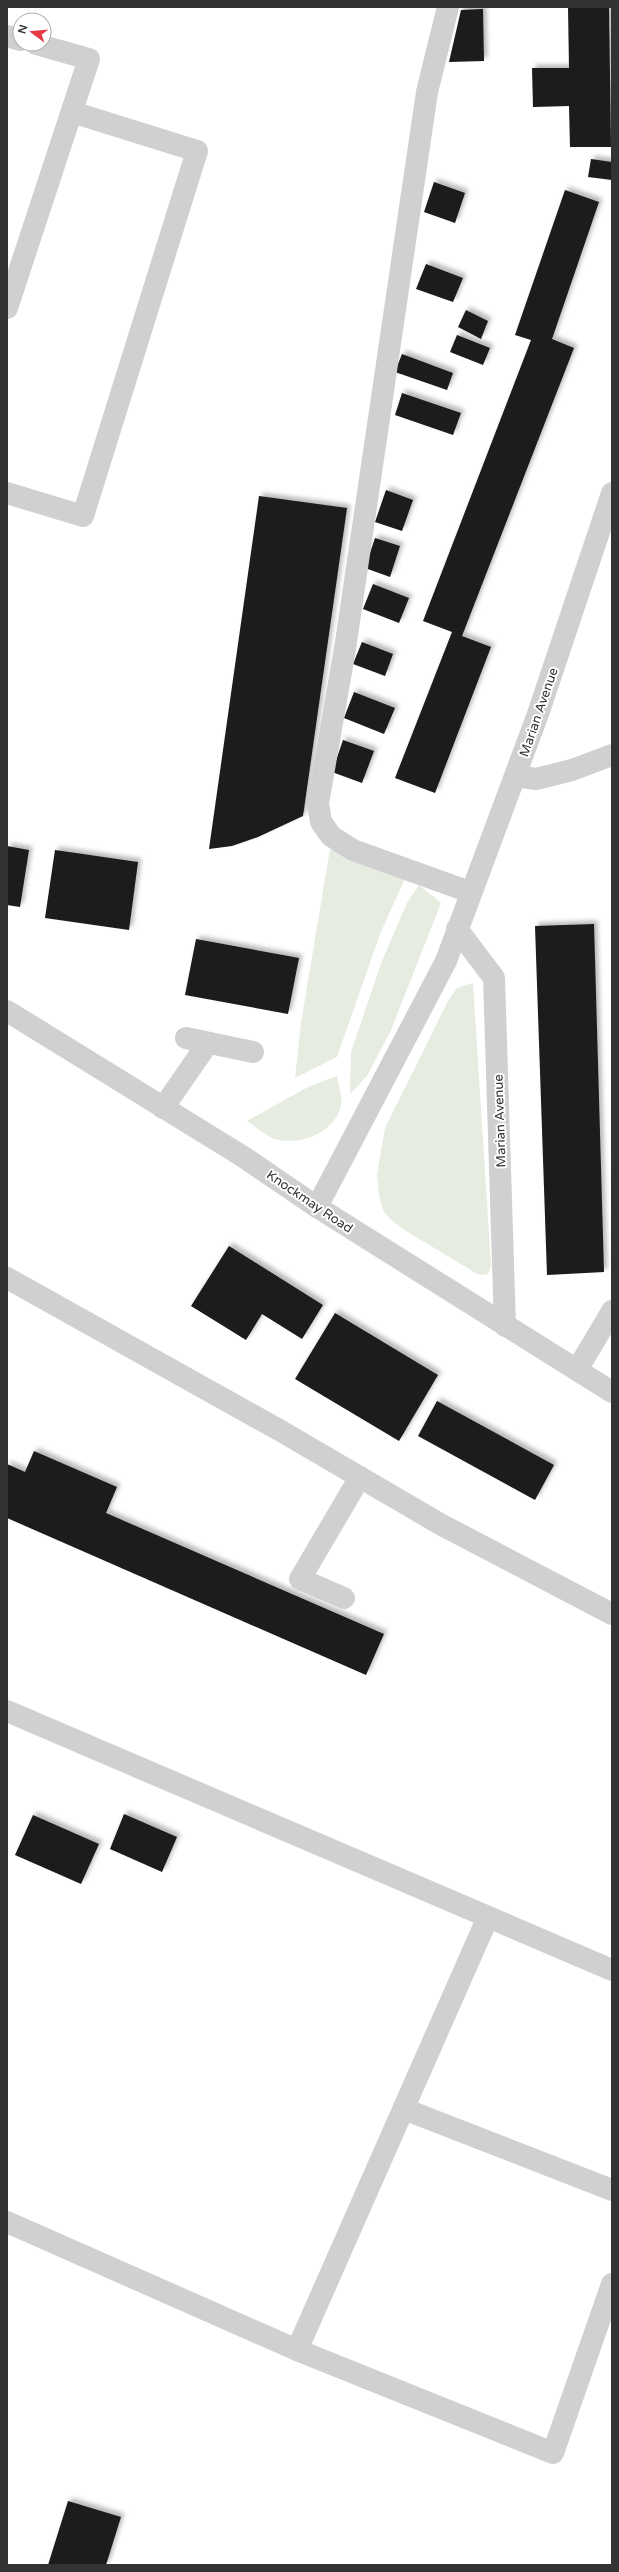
<svg xmlns="http://www.w3.org/2000/svg" width="619" height="2572" viewBox="0 0 619 2572" font-family="'Varela Round',sans-serif">
  <style>
    .green { fill: #e6ecdf }
    .building { fill: #1a1a1a; filter: url(#shadow) }
    .lines { fill: none; stroke-linecap: round; stroke-linejoin: round }
    .service { stroke: #d0d0d0; stroke-width: 22 }
    .minor { stroke: #d0d0d0; stroke-width: 22 }
    .labels { text-anchor: middle; stroke-width: 4; stroke-linejoin: round; paint-order: stroke }
    .street-label { font-size: 13px; fill: #333; stroke: #fff }
  </style>
  <defs>
    <filter id="shadow"><feDropShadow dx="3.5" dy="-3.5" stdDeviation="2" flood-color="#0004"/></filter>
  </defs>
  <rect width="100%" height="100%" fill="#fff"/>
  <!-- green -->
  <g class="green">
    <polygon points="330,849 406,876 380,934 337,1057 295,1078 301,1023"/>
    <polygon points="419,885 441,903 391,1030 367,1076 350,1094 351,1052 382,961 407,903"/>
    <polygon points="473,983 491,1265 488,1274 479,1275 406,1231 390,1219 383,1210 379,1195 377,1175 385,1128 448,1001 457,988"/>
    <path d="M337 1076C338 1084 343 1099 341 1106 334 1133 300 1146 275 1139 266 1136 255 1126 247 1121L310 1086Z"/>
  </g>
  <!-- building -->
  <g class="building">
    <polygon points="568,7 609,7 611,147 570,147 569,106 533,107 532,68 569,68"/>
    <polygon points="483,9 484,61 449,62 461,10"/>
    <polygon points="591,159 612,162 612,180 588,177"/>
    <polygon points="434,182 465,193 455,223 424,212"/>
    <polygon points="565,190 599,202 552,339 574,348 462,636 491,647 435,793 395,778 452,632 423,621 531,340 515,335"/>
    <polygon points="426,264 463,278 453,302 416,289"/>
    <polygon points="466,310 488,321 481,339 458,327"/>
    <polygon points="457,335 490,348 483,365 450,352"/>
    <polygon points="402,354 453,373 447,390 395,372"/>
    <polygon points="402,393 461,413 453,435 395,415"/>
    <polygon points="386,490 413,500 402,531 375,522"/>
    <polygon points="259,496 347,508 303,816 258,837 232,846 209,849"/>
    <polygon points="375,538 400,546 390,577 365,568"/>
    <polygon points="373,584 409,598 399,623 363,609"/>
    <polygon points="362,642 393,654 385,676 353,664"/>
    <polygon points="354,692 395,708 384,734 344,718"/>
    <polygon points="343,740 374,751 362,783 332,772"/>
    <polygon points="7,846 29,850 20,907 7,905"/>
    <polygon points="55,850 138,862 129,930 45,918"/>
    <polygon points="594,924 604,1272 547,1275 535,926"/>
    <polygon points="196,939 299,958 288,1014 185,995"/>
    <polygon points="229,1246 323,1305 302,1339 262,1314 246,1340 191,1306"/>
    <polygon points="335,1313 438,1375 399,1441 295,1379"/>
    <polygon points="437,1401 554,1465 535,1500 418,1436"/>
    <polygon points="34,1451 117,1487 106,1513 384,1634 366,1675 7,1518 7,1464 25,1472"/>
    <polygon points="124,1814 177,1837 162,1872 110,1849"/>
    <polygon points="33,1815 99,1844 81,1884 15,1855"/>
    <polygon points="68,2501 121,2517 106,2565 48,2565"/>
  </g>
  <g class="lines">
    <!-- service -->
    <g class="service">
      <polyline points="448,7 427,92 345,649 318,803 321,822 331,836 353,850 470,892"/>
      <polyline points="7,36 20,40"/>
      <polyline points="7,308 89,59 36,44"/>
      <polyline points="7,493 83,516 197,151 72,112"/>
      <polyline points="516,776 536,779 572,770 612,755"/>
      <polyline points="7,1278 281,1431 440,1524 612,1614"/>
      <polyline points="577,1370 612,1311"/>
      <polyline points="344,1598 300,1579 360,1477"/>
      <polyline points="7,1711 612,1970"/>
      <polyline points="404,2109 612,2190"/>
      <polyline points="7,2222 297,2350 553,2453 612,2284"/>
      <polyline points="297,2350 488,1917"/>
    </g>
    <!-- minor -->
    <g class="minor">
      <polyline points="457,929 494,978 505,1326"/>
      <polyline points="7,1011 242,1156 317,1207 612,1392"/>
      <polyline points="186,1038 253,1052"/>
      <polyline points="163,1108 208,1043"/>
      <polyline points="317,1207 446,961 538,714 612,493"/>
    </g>
  </g>
  <g class="labels">
    <!-- street labels -->
    <g class="street-label">
      <text transform="translate(538 712) rotate(-71)" y="5">Marian Avenue</text>
      <text transform="translate(499 1121) rotate(-92)" y="5">Marian Avenue</text>
      <text transform="translate(310 1201) rotate(34)" y="5">Knockmay Road</text>
    </g>
  </g>
  <!-- border -->
  <rect width="619" height="2572" fill="none" stroke="#333333" stroke-width="16"/>
  <!-- north arrow -->
  <g transform="translate(32 32) rotate(286)"><circle r="19" fill="#ffffff" stroke="#adadad"/>
  <path d="M0-3L7 15L0 10L-7 15Z" fill="#e63946"/>
  <text y="-6" font-size="11" font-weight="bold" text-anchor="middle" fill="#333333">N</text>
  </g>
</svg>
